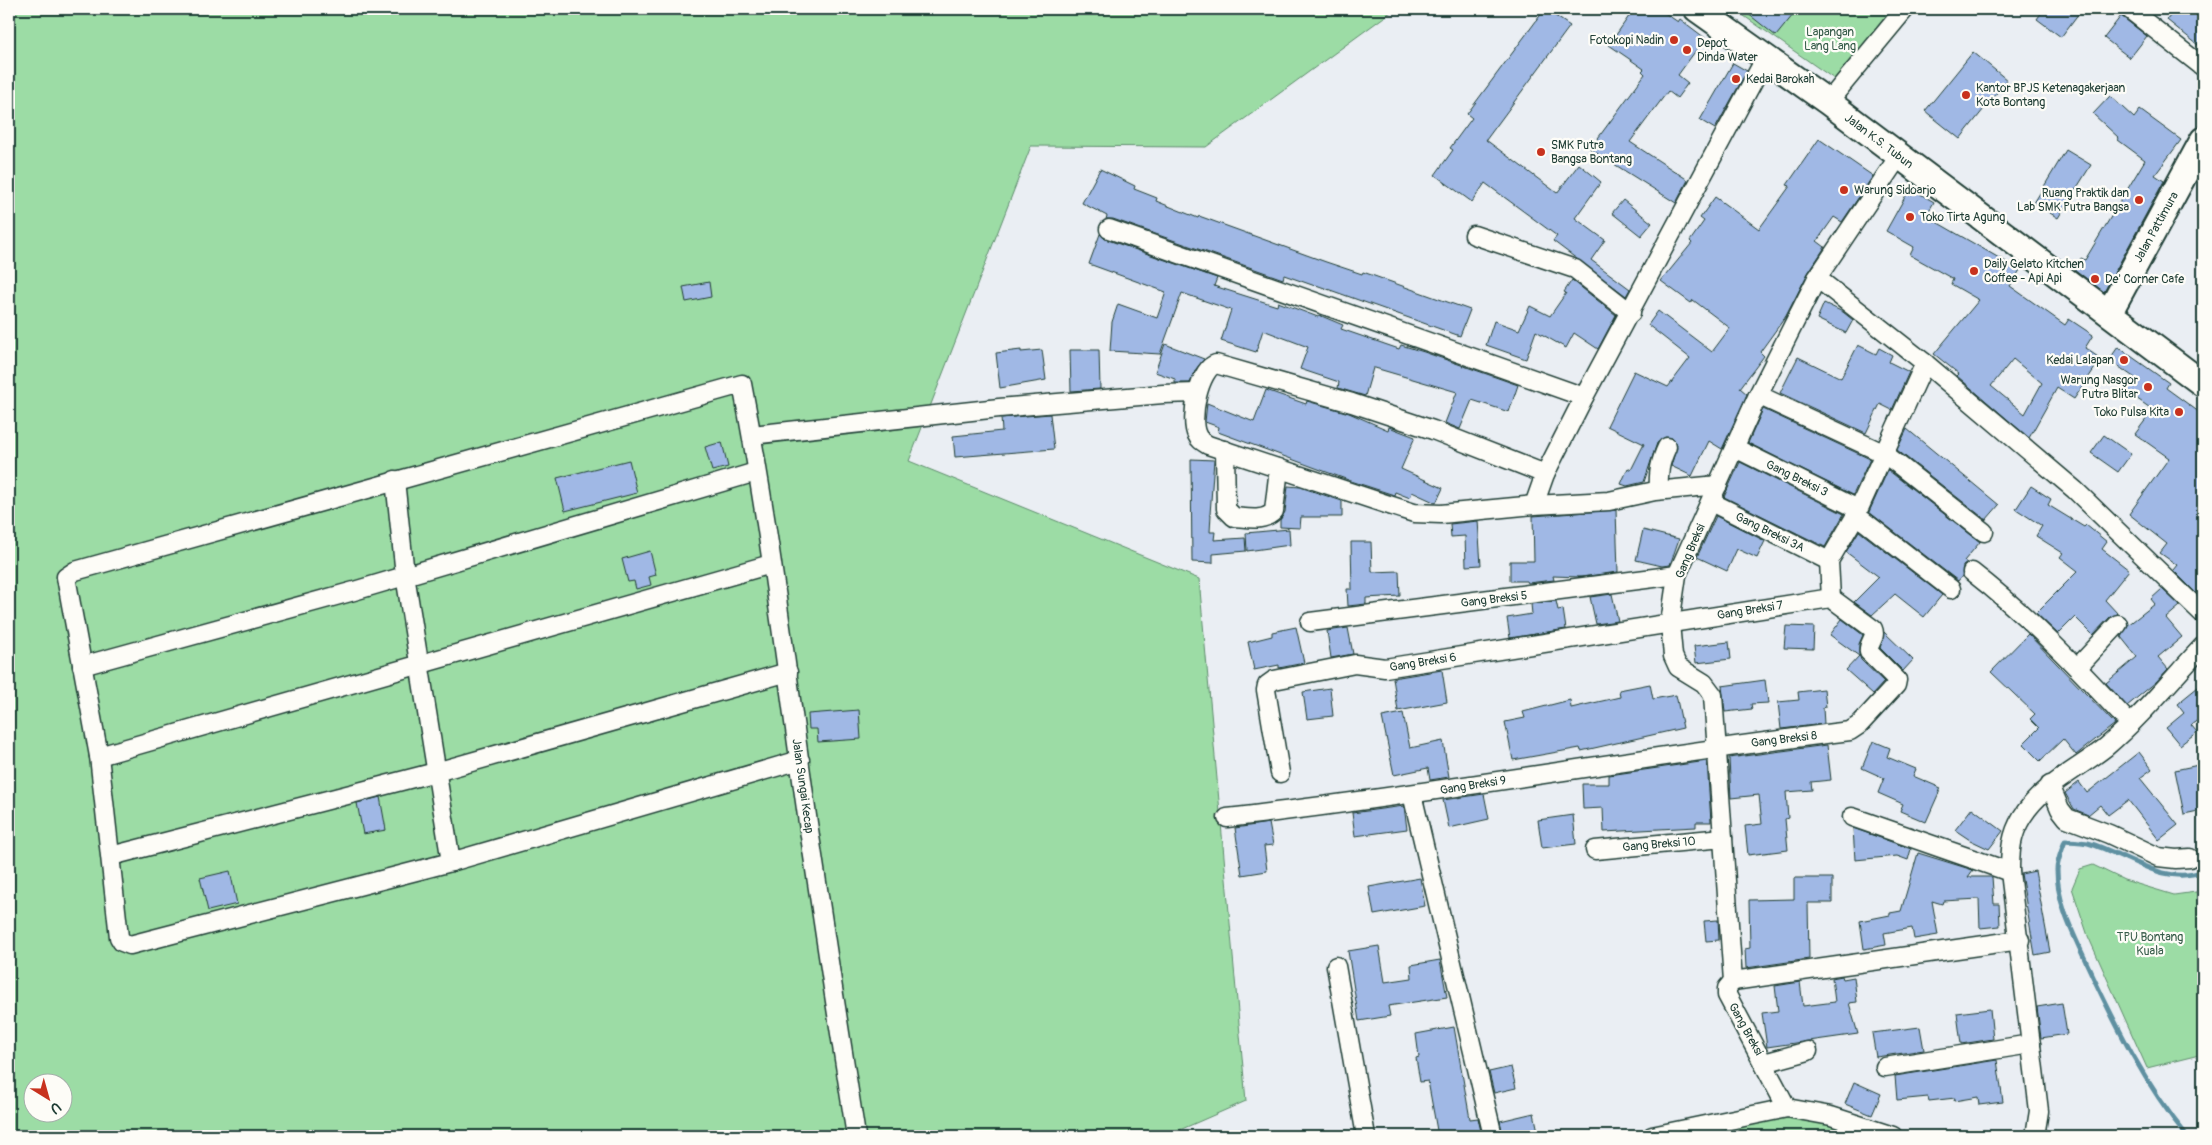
<svg xmlns="http://www.w3.org/2000/svg" width="2212" height="1145" viewBox="0 0 2212 1145" font-family="Pangolin,sans-serif">
  <style>
    .green { fill: #9cdca5; stroke: #5e8c6c; fill-rule: evenodd }
    .lines { fill: none; stroke-linecap: round; stroke-linejoin: round }
    .stream { stroke: #5e90a1; stroke-width: 5 }
    .building { fill: #a0b8e5; stroke: #1f3d34; fill-rule: evenodd }
    .street-casing { stroke: #1f3d34; stroke-width: 21 }
    .secondary-casing { stroke: #1f3d34; stroke-width: 29 }
    .street { stroke: #fdfcf7; stroke-width: 18 }
    .secondary { stroke: #fdfcf7; stroke-width: 25 }
    .poi-dot { fill: #c8321e; stroke: #fdfcf7; stroke-width: 2 }
    .labels { text-anchor: middle; stroke-width: 4.5; stroke-linejoin: round; paint-order: stroke }
    .park-label { font-size: 12px; fill: #385d4b; stroke: #fdfcf7 }
    .poi-label { font-size: 12px; fill: #1f3d34; stroke: #fdfcf7; text-anchor: start }
    .street-label { font-size: 12px; fill: #1f3d34; stroke: #fdfcf7 }
  </style>
  <rect width="100%" height="100%" fill="#eaeef3"/>
  <filter id="ink" filterUnits="userSpaceOnUse"><feTurbulence type="fractalNoise" baseFrequency=".02" numOctaves="2"/><feDisplacementMap in="SourceGraphic" scale="10" xChannelSelector="R" yChannelSelector="G"/><feConvolveMatrix kernelMatrix="1 2 1 2 8 2 1 2 1" color-interpolation-filters="sRGB"/></filter>
  <g filter="url(#ink)">
    <!-- green -->
    <g class="green">
      <path d="M9 9H1395L1206 147 1031 146 909 461 1199 579 1246 1101 1166 1136H9ZM32 1082H62V1112H32Z"/>
      <polygon points="1734,9 1891,9 1837,81"/>
      <polygon points="2093,865 2124,880 2174,895 2203,891 2203,1054 2147,1068 2088,936 2072,888 2080,869"/>
      <polygon points="1802,1113 1878,1136 1677,1136"/>
    </g>
    <g class="lines">
      <!-- stream -->
      <path class="stream" d="M2187 1136C2145 1085 2115 1024 2087 964 2074 935 2057 904 2057 870 2057 861 2062 850 2065 841 2073 841 2081 842 2088 843 2125 853 2164 887 2203 871"/>
    </g>
    <!-- building -->
    <g class="building">
      <polygon points="1545,9 1570,26 1486,140 1557,193 1579,164 1601,182 1575,218 1605,240 1591,260 1630,289 1626,296 1553,241 1557,236 1485,183 1472,202 1435,175 1453,150 1450,148 1472,118 1467,114"/>
      <polygon points="1634,9 1659,9 1678,22 1680,19 1705,38 1678,75 1688,83 1677,98 1668,91 1630,142 1688,180 1676,203 1590,149 1645,74 1642,71 1644,69 1609,45"/>
      <polygon points="1742,9 1785,9 1793,15 1776,36"/>
      <polygon points="2044,9 2082,9 2061,37 2037,19"/>
      <polygon points="2175,9 2203,9 2203,49 2167,20"/>
      <polygon points="2121,16 2147,36 2130,58 2104,38"/>
      <polygon points="1973,52 2007,80 1960,139 1925,111"/>
      <polygon points="1733,63 1747,71 1715,129 1700,120"/>
      <polygon points="2110,96 2134,118 2140,110 2181,140 2155,175 2164,181 2104,292 2074,269 2081,258 2085,260 2145,160 2118,140 2119,138 2093,114"/>
      <polygon points="1819,139 1873,176 1842,222 1834,217 1817,241 1825,247 1808,273 1786,316 1760,352 1764,356 1740,388 1747,394 1722,449 1709,441 1692,476 1671,466 1677,445 1672,438 1665,437 1657,443 1644,482 1627,486 1621,484 1628,468 1631,470 1644,444 1607,426 1634,371 1668,387 1690,358 1648,325 1658,311 1712,352 1730,328 1693,300 1691,303 1661,281 1692,243 1690,241 1704,221 1700,218 1715,197 1759,229 1790,186 1787,185"/>
      <polygon points="2066,150 2091,165 2058,218 2034,203"/>
      <polygon points="1100,169 1135,186 1134,189 1157,198 1156,201 1198,218 1199,216 1326,262 1362,274 1363,272 1470,310 1460,336 1316,285 1315,286 1284,275 1283,279 1113,219 1106,219 1107,216 1082,203"/>
      <path d="M1910 188 1934 202 1926 216 2020 270 2010 286 2065 325 2069 319 2093 335 2085 348 2101 359 2074 399 2057 388 2029 438 1957 376 1959 374 1934 354 1979 300 1951 284 1953 279 1910 255 1914 247 1886 231ZM2013 359 2042 383 2025 414 1991 386Z"/>
      <polygon points="1623,200 1652,223 1641,236 1612,213"/>
      <polygon points="1100,234 1105,239 1217,278 1214,286 1277,306 1278,302 1318,317 1319,315 1343,325 1341,329 1399,349 1401,345 1424,352 1518,385 1509,412 1472,400 1460,429 1445,423 1457,392 1375,368 1373,368 1365,396 1338,388 1339,382 1300,369 1308,347 1263,330 1256,352 1221,341 1231,310 1182,293 1160,354 1110,351 1112,322 1118,304 1157,318 1166,292 1089,264"/>
      <polygon points="1572,280 1616,315 1598,349 1574,333 1566,348 1536,331 1526,359 1486,345 1494,321 1519,330 1530,306 1550,316 1566,293 1564,292"/>
      <polygon points="709,282 711,297 686,302 683,287"/>
      <polygon points="1824,303 1843,312 1853,320 1846,333 1817,319"/>
      <polygon points="1165,344 1204,359 1196,369 1190,383 1175,383 1175,379 1155,372"/>
      <polygon points="1858,345 1876,354 1879,348 1892,355 1889,362 1909,372 1892,410 1880,404 1866,433 1780,393 1798,357 1841,378"/>
      <polygon points="2118,347 2169,383 2166,388 2203,415 2203,587 2196,593 2173,570 2177,565 2160,553 2167,544 2129,514 2169,458 2135,434 2153,410 2126,391 2135,378 2109,360"/>
      <polygon points="1021,350 1021,352 1042,350 1046,380 1000,388 996,353"/>
      <polygon points="1070,350 1099,350 1100,389 1071,391"/>
      <polygon points="1266,390 1306,404 1307,401 1349,413 1388,430 1389,427 1415,437 1401,469 1443,488 1436,503 1412,492 1410,498 1395,492 1394,495 1351,481 1218,432 1219,427 1205,422 1207,403 1254,422"/>
      <polygon points="1763,409 1870,459 1853,495 1748,443"/>
      <polygon points="1050,414 1054,449 955,457 953,436 1002,431 1001,418"/>
      <polygon points="1907,429 1999,505 1986,520 1897,450"/>
      <polygon points="2104,435 2131,454 2118,472 2091,453"/>
      <polygon points="722,442 728,467 712,471 705,447"/>
      <polygon points="1191,459 1214,460 1210,514 1211,514 1210,532 1215,532 1214,540 1245,538 1246,551 1213,554 1213,563 1192,562"/>
      <polygon points="629,460 637,493 565,511 557,478"/>
      <polygon points="1740,462 1844,514 1825,547 1724,497"/>
      <polygon points="1888,470 1980,542 1964,561 1967,563 1963,566 1962,576 1958,581 1869,512"/>
      <polygon points="1288,486 1300,487 1342,501 1342,517 1301,517 1300,528 1280,527 1280,520 1285,512"/>
      <polygon points="2031,486 2051,499 2048,505 2084,527 2086,525 2107,542 2102,549 2129,570 2105,600 2118,614 2110,617 2093,635 2075,617 2058,634 2036,613 2078,571 2060,557 2063,553 2036,536 2042,526 2016,509"/>
      <polygon points="1616,510 1618,572 1581,577 1553,576 1554,580 1528,583 1527,581 1510,581 1510,561 1534,561 1533,516"/>
      <polygon points="1716,516 1765,541 1757,558 1737,549 1727,571 1697,557"/>
      <polygon points="1478,521 1481,565 1466,566 1465,536 1451,537 1450,524"/>
      <polygon points="1289,529 1290,545 1247,551 1246,533"/>
      <polygon points="1643,530 1679,539 1670,565 1662,566 1636,560"/>
      <polygon points="1859,531 1942,595 1924,617 1895,594 1872,615 1854,602 1879,577 1846,552"/>
      <polygon points="1351,542 1371,542 1372,572 1399,571 1400,596 1366,598 1366,604 1348,606 1347,589 1352,589"/>
      <polygon points="650,551 656,575 649,577 651,585 636,589 634,581 628,582 622,559"/>
      <polygon points="2162,589 2180,606 2166,618 2182,637 2158,657 2168,669 2156,682 2127,706 2106,683 2137,657 2121,637 2128,625 2155,604 2151,599"/>
      <polygon points="1612,594 1618,621 1596,624 1590,597"/>
      <polygon points="1556,601 1558,610 1563,609 1566,629 1510,638 1507,618 1532,614 1531,604"/>
      <polygon points="1842,619 1863,635 1859,644 1859,654 1861,660 1884,682 1873,694 1846,670 1859,656 1830,635"/>
      <polygon points="1786,626 1814,627 1813,649 1784,648"/>
      <polygon points="1296,627 1304,663 1279,668 1279,665 1254,670 1248,642 1272,636 1272,632"/>
      <polygon points="1348,628 1353,654 1331,658 1327,631"/>
      <polygon points="1884,632 1913,660 1903,671 1880,648"/>
      <polygon points="2028,634 2115,724 2076,755 2063,739 2040,761 2023,744 2039,728 2030,719 2035,714 1991,672"/>
      <polygon points="1729,642 1731,659 1696,663 1694,646"/>
      <polygon points="1442,670 1447,702 1398,711 1393,678"/>
      <polygon points="1765,680 1768,703 1751,704 1752,709 1725,712 1722,686"/>
      <polygon points="2203,683 2203,716 2191,725 2197,732 2180,745 2166,728 2184,713 2177,704"/>
      <polygon points="1650,684 1653,699 1676,695 1683,728 1581,751 1580,748 1513,760 1505,722 1525,718 1523,712 1570,700 1571,708 1620,697 1619,690"/>
      <polygon points="1330,688 1333,716 1307,719 1303,692"/>
      <polygon points="1824,689 1826,707 1823,708 1824,724 1781,729 1778,702 1799,700 1798,692"/>
      <polygon points="859,710 861,739 818,742 817,729 809,729 808,714"/>
      <polygon points="1403,713 1410,748 1443,741 1449,777 1430,780 1428,768 1394,775 1382,717"/>
      <polygon points="1873,741 1890,748 1887,757 1916,769 1913,776 1941,788 1926,822 1900,811 1903,804 1878,793 1884,778 1862,768"/>
      <polygon points="1827,745 1831,780 1811,782 1812,790 1786,792 1788,818 1785,819 1788,850 1748,855 1745,826 1762,824 1759,795 1731,798 1729,758"/>
      <polygon points="2139,752 2152,769 2140,778 2178,825 2159,840 2128,800 2108,815 2100,805 2088,815 2074,809 2065,793 2079,782 2087,793"/>
      <polygon points="1707,761 1711,822 1696,822 1696,827 1604,832 1603,808 1583,809 1582,784 1609,784 1609,775"/>
      <polygon points="2203,764 2203,810 2184,814 2175,770"/>
      <polygon points="1484,794 1489,819 1449,828 1443,800"/>
      <polygon points="380,797 386,830 363,834 357,803"/>
      <polygon points="1404,806 1407,829 1355,836 1352,813"/>
      <polygon points="1972,808 2003,831 1989,849 1970,840 1955,830"/>
      <polygon points="1573,815 1576,844 1542,848 1538,820"/>
      <polygon points="1269,823 1273,845 1264,846 1267,871 1242,875 1235,828"/>
      <polygon points="1853,828 1911,849 1908,860 1897,856 1855,860"/>
      <polygon points="1918,853 1973,870 1968,877 1992,877 1994,904 1999,904 2000,926 1980,928 1979,899 1943,901 1942,904 1932,901 1938,935 1914,939 1912,928 1884,933 1886,945 1864,949 1860,921 1890,915 1890,913 1901,911"/>
      <polygon points="230,871 237,904 208,911 200,878"/>
      <polygon points="2035,871 2050,952 2035,955 2021,874"/>
      <polygon points="1420,878 1425,906 1374,915 1369,887"/>
      <polygon points="1794,878 1832,878 1832,903 1808,903 1809,959 1746,968 1745,949 1750,948 1749,900 1794,899"/>
      <polygon points="1718,920 1719,940 1706,941 1704,921"/>
      <polygon points="1379,946 1385,982 1412,978 1411,965 1440,960 1447,997 1388,1006 1390,1016 1359,1021 1348,951"/>
      <polygon points="1842,976 1843,979 1854,977 1857,1002 1849,1003 1858,1034 1767,1047 1762,1013 1778,1011 1775,986 1800,982 1803,1006 1835,1002 1832,978"/>
      <polygon points="2062,1003 2067,1034 2041,1038 2037,1007"/>
      <polygon points="1990,1009 1993,1039 1961,1044 1957,1013"/>
      <polygon points="1454,1027 1470,1119 1478,1118 1482,1136 1438,1136 1428,1081 1420,1082 1416,1058 1419,1057 1416,1034"/>
      <polygon points="1920,1027 1924,1050 1876,1057 1872,1033"/>
      <polygon points="1997,1060 2003,1102 1979,1105 1978,1097 1954,1101 1955,1098 1929,1101 1928,1097 1897,1100 1895,1076"/>
      <polygon points="1511,1067 1516,1088 1494,1093 1489,1072"/>
      <polygon points="1854,1082 1881,1094 1872,1115 1845,1104"/>
      <polygon points="1534,1113 1539,1136 1503,1136 1500,1121"/>
    </g>
    <g class="lines">
      <defs>
        <g id="street">
          <polyline points="2129,9 2203,67"/>
          <polyline points="1828,102 1905,9"/>
          <polyline points="1109,229 1584,397"/>
          <polyline points="1474,235 1575,269 1631,313"/>
          <polyline points="1817,278 1925,363 2075,490 2203,614"/>
          <polyline points="1758,395 1885,454 1984,532"/>
          <polyline points="752,435 999,408 1163,394 1197,393"/>
          <polyline points="1735,448 1858,509"/>
          <path d="M1225 450 1226 509 1234 517C1248 518 1264 522 1274 511L1279 468"/>
          <polyline points="395,480 405,575 451,862"/>
          <polyline points="1718,485 1655,491 1609,501 1534,505 1545,474 1584,397 1766,57"/>
          <path d="M1659 490C1658 473 1660 462 1667 447"/>
          <polyline points="1711,502 1829,561"/>
          <path d="M1534 505 1441 514 1414 513 1386 504 1208 445C1203 442 1199 440 1197 435 1189 420 1199 369 1216 364L1352 403 1433 430 1545 474"/>
          <polyline points="1856,515 1951,589"/>
          <path d="M1972 572C2030 617 2080 670 2130 724"/>
          <polyline points="1831,598 1829,561 1856,515 1925,363"/>
          <polyline points="1310,622 1677,575"/>
          <polyline points="82,666 354,591 756,472"/>
          <polyline points="2078,667 2118,624"/>
          <polyline points="99,756 771,564"/>
          <path d="M800 760 451 862 130 945 122 942 119 937 99 756 66 577 75 571 742 384C770 529 787 676 808 823 823 927 840 1032 856 1136"/>
          <polyline points="1280,773 1266,690 1267,685 1274,680 1355,664 1385,668 1831,598"/>
          <polyline points="2050,785 2060,809 2067,818 2109,834 2158,857 2176,859 2190,858"/>
          <polyline points="1412,794 1493,1136"/>
          <polyline points="1852,817 2010,872"/>
          <path d="M1227 818C1435 794 1642 756 1850 731L1859 725 1896 685 1897 680 1869 652C1867 644 1877 638 1873 629L1831 598"/>
          <polyline points="1595,850 1723,838"/>
          <polyline points="111,856 436,772 788,672"/>
          <polyline points="1336,966 1366,1136"/>
          <polyline points="1733,981 1713,695 1704,683 1678,667 1673,656 1670,623 1677,575 1758,395 1817,278 1899,156"/>
          <polyline points="1733,981 2020,940"/>
          <polyline points="1733,981 1727,988 1727,995 1787,1108"/>
          <polyline points="1764,1063 1808,1051"/>
          <polyline points="1885,1067 2031,1044"/>
          <polyline points="1652,1136 1787,1108 1831,1116 1893,1136"/>
          <path d="M2035 1136 2039 1111 2010 872C2010 851 2011 835 2022 817 2042 785 2077 770 2106 747 2141 717 2171 680 2203 646"/>
        </g>
        <g id="secondary">
          <polyline points="1697,9 1828,102 2203,384"/>
          <polyline points="2109,313 2203,140"/>
        </g>
      </defs>
      <!-- street casing -->
      <use href="#street" class="street-casing"/>
      <!-- secondary casing -->
      <use href="#secondary" class="secondary-casing"/>
      <!-- street -->
      <use href="#street" class="street"/>
      <!-- secondary -->
      <use href="#secondary" class="secondary"/>
    </g>
  </g>
  <!-- markers -->
  <g class="poi-dot">
    <circle cx="1674" cy="40" r="5"/>
    <circle cx="1687" cy="50" r="5"/>
    <circle cx="1736" cy="79" r="5"/>
    <circle cx="1966" cy="95" r="5"/>
    <circle cx="1541" cy="152" r="5"/>
    <circle cx="1844" cy="190" r="5"/>
    <circle cx="2139" cy="200" r="5"/>
    <circle cx="1910" cy="217" r="5"/>
    <circle cx="1974" cy="271" r="5"/>
    <circle cx="2095" cy="279" r="5"/>
    <circle cx="2124" cy="360" r="5"/>
    <circle cx="2148" cy="387" r="5"/>
    <circle cx="2179" cy="412" r="5"/>
  </g>
  <g class="labels">
    <!-- park labels -->
    <g class="park-label">
      <text x="1830" y="36">Lapangan<tspan x="1830" dy="14">Lang Lang</tspan></text>
      <text x="2150" y="941">TPU Bontang<tspan x="2150" dy="14">Kuala</tspan></text>
    </g>
    <!-- poi labels -->
    <g class="poi-label">
      <text x="1664" y="44" text-anchor="end">Fotokopi Nadin</text>
      <text x="1697" y="47">Depot<tspan x="1697" dy="14">Dinda Water</tspan></text>
      <text x="1746" y="83">Kedai Barokah</text>
      <text x="1976" y="92">Kantor BPJS Ketenagakerjaan<tspan x="1976" dy="14">Kota Bontang</tspan></text>
      <text x="1551" y="149">SMK Putra<tspan x="1551" dy="14">Bangsa Bontang</tspan></text>
      <text x="1854" y="194">Warung Sidoarjo</text>
      <text x="2129" y="197" text-anchor="end">Ruang Praktik dan<tspan x="2129" dy="14">Lab SMK Putra Bangsa</tspan></text>
      <text x="1920" y="221">Toko Tirta Agung</text>
      <text x="1984" y="268">Daily Gelato Kitchen<tspan x="1984" dy="14">Coffee - Api Api</tspan></text>
      <text x="2105" y="283">De' Corner Cafe</text>
      <text x="2114" y="364" text-anchor="end">Kedai Lalapan</text>
      <text x="2138" y="384" text-anchor="end">Warung Nasgor<tspan x="2138" dy="14">Putra Blitar</tspan></text>
      <text x="2169" y="416" text-anchor="end">Toko Pulsa Kita</text>
    </g>
    <!-- street labels -->
    <g class="street-label">
      <text transform="translate(1879 141) rotate(37)" y="4">Jalan K.S. Tubun</text>
      <text transform="translate(2156 227) rotate(-61)" y="4">Jalan Pattimura</text>
      <text transform="translate(1797 478) rotate(26)" y="4">Gang Breksi 3</text>
      <text transform="translate(1770 532) rotate(26)" y="4">Gang Breksi 3A</text>
      <text transform="translate(1690 551) rotate(-67)" y="4">Gang Breksi</text>
      <text transform="translate(1494 599) rotate(-7)" y="4">Gang Breksi 5</text>
      <text transform="translate(1750 610) rotate(-9)" y="4">Gang Breksi 7</text>
      <text transform="translate(1423 662) rotate(-9)" y="4">Gang Breksi 6</text>
      <text transform="translate(1784 739) rotate(-7)" y="4">Gang Breksi 8</text>
      <text transform="translate(1473 785) rotate(-9)" y="4">Gang Breksi 9</text>
      <text transform="translate(803 786) rotate(82)" y="4">Jalan Sungai Kecap</text>
      <text transform="translate(1659 844) rotate(-5)" y="4">Gang Breksi 10</text>
      <text transform="translate(1746 1029) rotate(61)" y="4">Gang Breksi</text>
    </g>
  </g>
  <!-- margin -->
  <rect width="2212" height="1145" fill="none" stroke="#fdfcf7" stroke-width="30"/>
  <rect x="15" y="15" width="2182" height="1115" fill="none" stroke="#1f3d34" stroke-width="2" filter="url(#ink)"/>
  <!-- north arrow -->
  <g transform="translate(48 1098) rotate(143)"><circle r="24" fill="#fdfcf7" stroke="#a4b0a9"/>
  <path d="M0-4L9 19L0 12L-9 19Z" fill="#c8321e"/>
  <text y="-8" font-size="14" font-weight="bold" text-anchor="middle" fill="#1f3d34">U</text>
  </g>
</svg>
